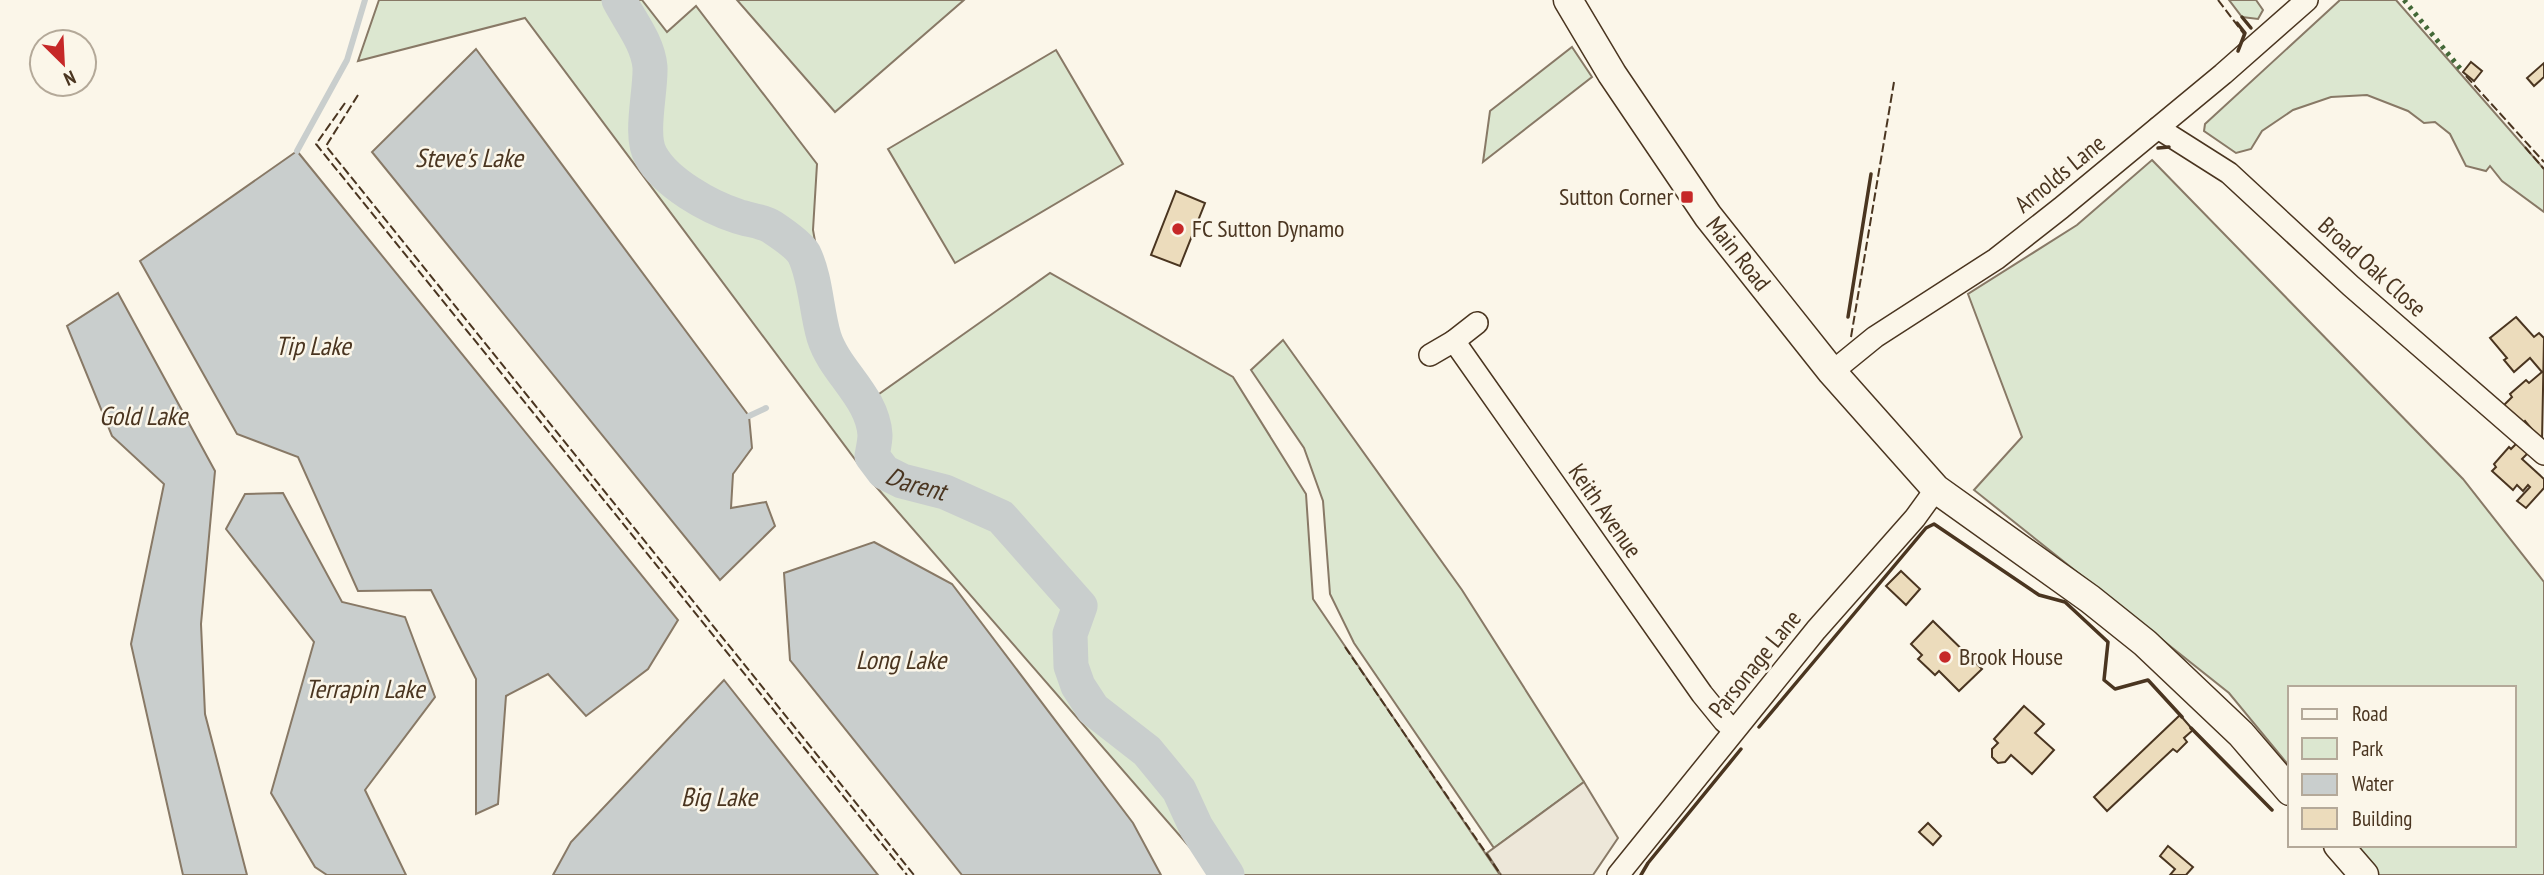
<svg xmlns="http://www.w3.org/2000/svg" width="2544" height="875" viewBox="0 0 2544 875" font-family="'PT Sans Narrow',sans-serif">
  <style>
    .green { fill: #dce7d0; stroke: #887966; stroke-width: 2 }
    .parking { fill: #ede7d9; stroke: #887966; stroke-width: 2 }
    .water { fill: #c9cecd; stroke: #887966; stroke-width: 2 }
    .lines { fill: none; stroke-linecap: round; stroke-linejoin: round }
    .stream { stroke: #c9cecd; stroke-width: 6 }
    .river { stroke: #c9cecd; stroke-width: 35 }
    .building { fill: #ecdcbc; stroke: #4a3520; stroke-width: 2 }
    .minor-casing { stroke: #4a3520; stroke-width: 24 }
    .major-casing { stroke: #4a3520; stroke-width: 31 }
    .minor { stroke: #fbf6e9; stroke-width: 21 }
    .major { stroke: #fbf6e9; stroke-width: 28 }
    .hedge { stroke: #436837; stroke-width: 5; stroke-dasharray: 3.5 5; stroke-linecap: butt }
    .fence { stroke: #4a3520; stroke-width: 2; stroke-dasharray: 9 3.5; stroke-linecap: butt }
    .wall { stroke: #4a3520; stroke-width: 3.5 }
    .poi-dot { fill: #c62828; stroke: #fbf6e9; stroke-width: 2.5 }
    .labels { text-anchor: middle; stroke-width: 5; stroke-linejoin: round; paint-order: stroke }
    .street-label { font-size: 24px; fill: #4a3520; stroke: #fbf6e9 }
    .poi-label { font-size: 24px; fill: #4a3520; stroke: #fbf6e9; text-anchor: start }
    .water-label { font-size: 26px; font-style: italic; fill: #4a3520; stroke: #fbf6e9 }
  </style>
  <rect width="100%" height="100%" fill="#fbf6e9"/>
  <!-- green -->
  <g class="green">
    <polygon points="379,0 642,0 667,32 696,6 817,164 813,230 833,341 869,401 1050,273 1233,377 1306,494 1313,599 1500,875 1239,875 1195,815 1200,859 872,482 525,18 358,61"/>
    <polygon points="737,0 964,0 835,112"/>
    <polygon points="2229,0 2256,0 2263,10 2258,19 2242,17"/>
    <polygon points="2340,0 2396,0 2544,169 2544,212 2502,181 2490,166 2486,171 2466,166 2450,134 2435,122 2424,123 2408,111 2367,95 2331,97 2293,110 2262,131 2251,149 2236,153 2204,131 2205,124"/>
    <polygon points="1572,47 1592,77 1483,162 1490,111"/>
    <polygon points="1056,50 1123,164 955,263 888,149"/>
    <polygon points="2152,160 2463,479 2544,582 2544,875 2379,875 2355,845 2514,845 2514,688 2290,688 2290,767 2229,693 1974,490 2022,437 1968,294 2077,225"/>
    <polygon points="1283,340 1462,590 1584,782 1494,848 1354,643 1330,594 1323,501 1304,448 1251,370"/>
  </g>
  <!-- parking -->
  <polygon class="parking" points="1584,782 1618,838 1593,875 1501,875 1487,853"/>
  <!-- water -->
  <g class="water">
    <polygon points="476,49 749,416 752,448 733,474 731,508 766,502 775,526 720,580 372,152"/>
    <polygon points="297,151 678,620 648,669 586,716 548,674 506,696 498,804 476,814 476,679 431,590 358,591 298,457 237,434 140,261"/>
    <polygon points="118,293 215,471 201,624 205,714 247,875 183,875 131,644 164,484 112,436 67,326"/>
    <polygon points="283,493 342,602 405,617 435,697 365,790 406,875 327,875 315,867 271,793 314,642 226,529 245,494"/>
    <polygon points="874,542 952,584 1133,823 1161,875 962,875 790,660 784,573"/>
    <polygon points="724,680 878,875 553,875 571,842"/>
  </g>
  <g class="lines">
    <!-- stream -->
    <g class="stream">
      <polyline points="297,151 347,60 365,0"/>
      <polyline points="749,416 766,408"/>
    </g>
    <!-- river -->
    <path class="river" id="s1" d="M619 0C630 21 648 43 650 67 651 92 639 136 651 156 666 183 709 207 737 216 748 220 763 221 772 227 781 233 799 245 804 254 816 279 816 310 824 337 835 372 873 397 875 435 875 442 873 450 872 456L884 472 902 481 945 492 1001 517 1080 606 1070 634 1071 666 1078 686 1093 709 1147 751 1179 790 1196 827 1227 875"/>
  </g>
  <!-- building -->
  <g class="building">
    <polygon points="2471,62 2482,71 2474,81 2463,72"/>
    <polygon points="2544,63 2544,77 2534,86 2527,78"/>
    <polygon points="1176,191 1205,203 1180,266 1151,255"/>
    <polygon points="2516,317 2534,337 2539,333 2544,338 2542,441 2525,421 2519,427 2502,407 2512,397 2510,394 2526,380 2529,383 2542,372 2530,358 2514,372 2504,360 2507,358 2490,338"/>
    <polygon points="2517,443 2528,453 2522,459 2544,479 2544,488 2526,508 2517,501 2530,487 2528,485 2523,491 2517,485 2513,490 2492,471 2496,467 2494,464 2509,447 2511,449"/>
    <polygon points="1901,571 1920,589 1906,605 1886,586"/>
    <polygon points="1933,621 1982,669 1959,691 1939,671 1935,675 1918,659 1922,655 1911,644"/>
    <polygon points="2024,706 2044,724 2035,733 2054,750 2032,774 2011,755 2005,762 1998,763 1992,757 1992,749 1998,743 1994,739"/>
    <polygon points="2180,715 2193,730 2184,738 2187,742 2177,752 2173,749 2107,811 2094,797"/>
    <polygon points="1928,823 1941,836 1933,845 1919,832"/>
    <polygon points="2168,846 2193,867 2186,875 2170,875 2175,869 2160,856"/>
  </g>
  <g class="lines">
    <defs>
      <g id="minor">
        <polyline points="2158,128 2229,173 2351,286 2544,454"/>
        <polyline points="1454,341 1477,323"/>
        <polyline points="1430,355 1454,341 1702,694 1724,721 1734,730"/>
        <polyline points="1832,372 1875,337 1996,259 2061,208 2223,74 2307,0"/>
        <polyline points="1618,875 1816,630 1915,518 1936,489"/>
      </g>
      <g id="major">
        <path id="s2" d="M1568 0 1612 74 1708 216 1832 372 1936 489 2090 599 2145 643 2241 734 2290 791"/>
        <polyline points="2338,845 2364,875"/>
      </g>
    </defs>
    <!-- minor casing -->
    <use href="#minor" class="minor-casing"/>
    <!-- major casing -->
    <use href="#major" class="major-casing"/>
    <!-- minor -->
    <use href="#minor" class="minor"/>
    <!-- major -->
    <use href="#major" class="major"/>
    <!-- hedge -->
    <polyline class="hedge" points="2404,0 2463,72"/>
    <!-- fence -->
    <g class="fence">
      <polyline points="2218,0 2244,34"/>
      <polyline points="2466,76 2544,162"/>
      <polyline points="358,95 326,146 914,875"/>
      <polyline points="345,103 316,144 907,875"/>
      <polyline points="2525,147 2544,169"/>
      <polyline points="1851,337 1894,82"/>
      <polyline points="1345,647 1501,875"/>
    </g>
    <!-- wall -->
    <g class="wall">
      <polyline points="2242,17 2251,28"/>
      <polyline points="2237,23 2245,33 2238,51"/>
      <polyline points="2158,148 2169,147"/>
      <polyline points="1848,317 1871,174"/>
      <polyline points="1759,727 1926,528 1934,524 2039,595 2065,602 2108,642 2104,680 2115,689 2148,680 2182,717"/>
      <polyline points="2191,728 2272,810"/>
      <polyline points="1641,875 1648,863 1741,749"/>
    </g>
  </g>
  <!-- markers -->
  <g class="poi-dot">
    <rect x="1680" y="190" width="14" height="14" rx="3.5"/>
    <circle cx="1178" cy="229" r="7"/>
    <circle cx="1945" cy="657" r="7"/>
  </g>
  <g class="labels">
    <!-- street labels -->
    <g class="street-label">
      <text transform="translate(2060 174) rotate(-39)" y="8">Arnolds Lane</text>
      <text dy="8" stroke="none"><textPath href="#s2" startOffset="306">Main Road</textPath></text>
      <text transform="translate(2372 267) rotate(42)" y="8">Broad Oak Close</text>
      <text transform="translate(1605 511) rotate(55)" y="8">Keith Avenue</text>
      <text transform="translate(1755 664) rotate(-51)" y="8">Parsonage Lane</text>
    </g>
    <!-- poi labels -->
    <g class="poi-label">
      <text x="1673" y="205" text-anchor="end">Sutton Corner</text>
      <text x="1192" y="237">FC Sutton Dynamo</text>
      <text x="1959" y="665">Brook House</text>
    </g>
    <!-- water labels -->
    <g class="water-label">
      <text x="469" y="167">Steve's Lake</text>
      <text x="313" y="355">Tip Lake</text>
      <text x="143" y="425">Gold Lake</text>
      <text dy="9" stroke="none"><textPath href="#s1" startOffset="623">Darent</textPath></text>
      <text x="901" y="669">Long Lake</text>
      <text x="365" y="698">Terrapin Lake</text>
      <text x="719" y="806">Big Lake</text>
    </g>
  </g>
  <!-- legend -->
  <rect x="2288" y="686" width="228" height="161" fill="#fbf6e9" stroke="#b4a999" stroke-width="2"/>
  <rect x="2302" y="709" width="35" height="10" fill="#fbf6e9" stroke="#b4a999" stroke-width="2"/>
  <text x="2352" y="721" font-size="21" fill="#4a3520">Road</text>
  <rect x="2302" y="738" width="35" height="21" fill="#dce7d0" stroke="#b4a999" stroke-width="2"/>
  <text x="2352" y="756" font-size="21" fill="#4a3520">Park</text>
  <rect x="2302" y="774" width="35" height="21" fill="#c9cecd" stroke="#b4a999" stroke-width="2"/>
  <text x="2352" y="791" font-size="21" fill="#4a3520">Water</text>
  <rect x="2302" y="808" width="35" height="21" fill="#ecdcbc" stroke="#b4a999" stroke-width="2"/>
  <text x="2352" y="826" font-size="21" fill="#4a3520">Building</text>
  <!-- north arrow -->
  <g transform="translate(63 63) rotate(156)"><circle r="33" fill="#fbf6e9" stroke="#b4a999" stroke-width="2"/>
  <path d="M0-5L12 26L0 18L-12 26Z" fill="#c62828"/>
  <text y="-10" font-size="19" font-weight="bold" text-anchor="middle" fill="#4a3520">N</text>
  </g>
</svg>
